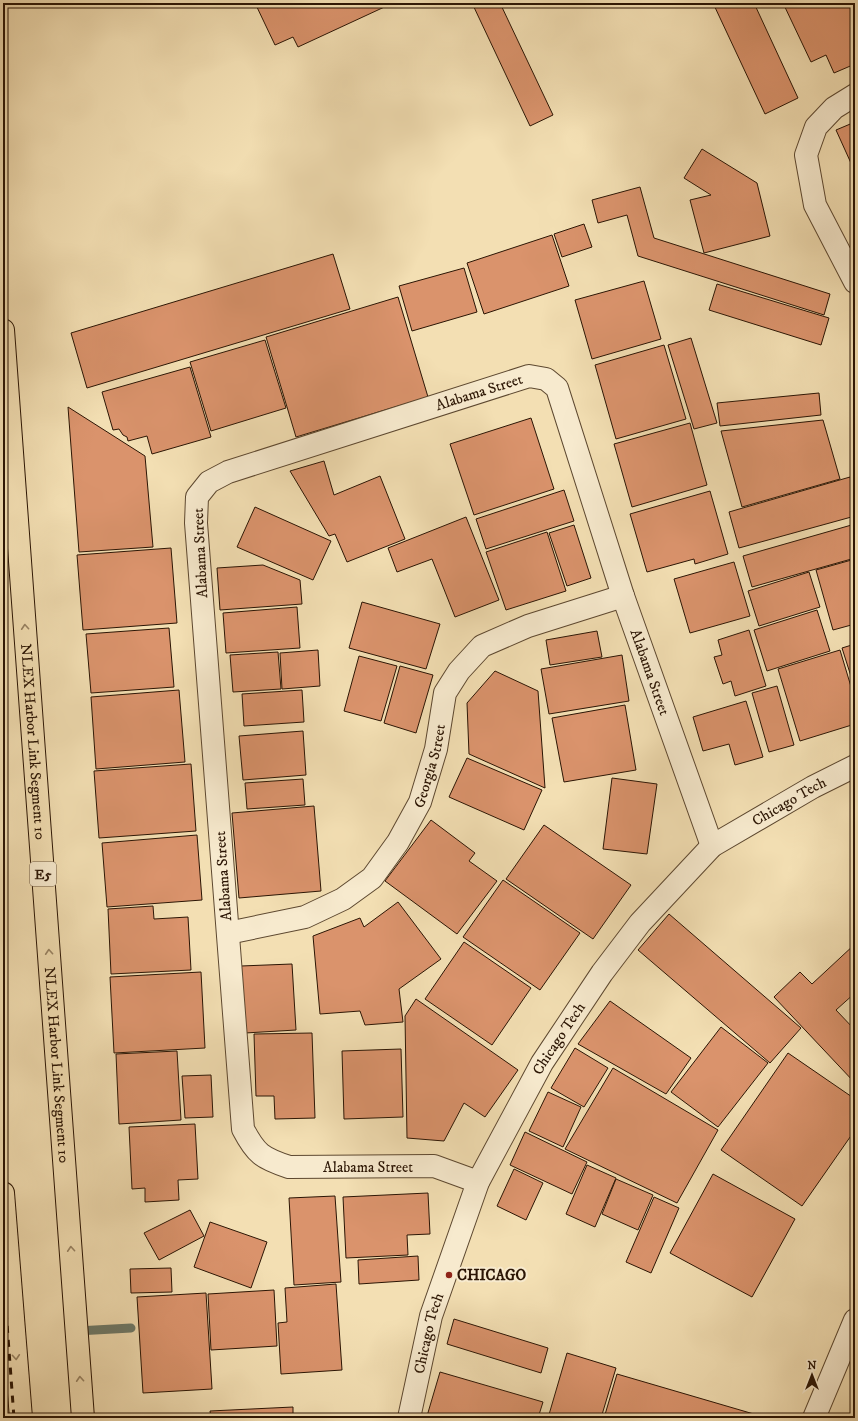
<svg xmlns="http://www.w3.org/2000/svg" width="858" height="1421" viewBox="0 0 858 1421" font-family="'IM FELL DW Pica',serif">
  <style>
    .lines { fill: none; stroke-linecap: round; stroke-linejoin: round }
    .stream { stroke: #6e7a69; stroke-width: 9 }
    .building { fill: #da936c; stroke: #2b1504 }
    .minor-casing { stroke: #5d4830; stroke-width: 24 }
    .highway-casing { stroke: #2b1504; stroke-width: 24 }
    .minor { stroke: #f7eace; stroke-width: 22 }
    .highway { stroke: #f3dfb3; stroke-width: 22 }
    .rail { stroke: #2b1504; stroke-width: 3; stroke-dasharray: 7 7; stroke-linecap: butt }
    .oneway { stroke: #998464 }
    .poi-dot { fill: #8f2418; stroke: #f7eace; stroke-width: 1.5 }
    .labels { text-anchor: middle; stroke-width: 4; stroke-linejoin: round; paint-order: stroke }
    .shield { fill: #f7eace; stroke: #685541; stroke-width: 1 }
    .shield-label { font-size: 14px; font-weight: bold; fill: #2b1504 }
    .street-label { font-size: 15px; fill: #2b1504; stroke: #f7eace }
    .poi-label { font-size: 15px; font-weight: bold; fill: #2b1504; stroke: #f7eace; text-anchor: start }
  </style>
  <rect width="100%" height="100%" fill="#f3dfb3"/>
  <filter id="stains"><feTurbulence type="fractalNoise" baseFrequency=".005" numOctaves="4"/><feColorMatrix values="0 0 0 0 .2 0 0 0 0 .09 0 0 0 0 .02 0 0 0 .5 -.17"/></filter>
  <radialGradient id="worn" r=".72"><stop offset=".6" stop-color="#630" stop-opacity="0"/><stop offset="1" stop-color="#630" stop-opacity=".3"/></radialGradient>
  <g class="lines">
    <!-- stream -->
    <polyline class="stream" points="77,1331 131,1328"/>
  </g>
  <!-- building -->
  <g class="building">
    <polygon points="255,3 393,3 298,47 293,37 275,45"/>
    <polygon points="472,3 500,3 553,115 530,126"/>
    <polygon points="713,3 754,3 798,98 765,114"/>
    <polygon points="783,3 855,3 855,64 834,73 826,55 811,62"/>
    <polygon points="855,122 855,172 836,130"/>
    <polygon points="702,149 757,183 770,236 704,253 690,200 711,195 684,178"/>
    <polygon points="640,187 654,238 830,294 824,315 638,256 627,215 598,223 592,200"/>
    <polygon points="584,224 592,247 562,257 554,234"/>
    <polygon points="552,235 569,286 484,314 467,263"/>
    <polygon points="333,254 350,309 87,388 71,333"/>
    <polygon points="464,268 477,312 412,331 399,286"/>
    <polygon points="644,281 661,339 592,359 575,300"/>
    <polygon points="717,284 829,318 821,345 709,310"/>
    <polygon points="398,297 428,397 296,437 266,337"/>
    <polygon points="691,338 717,423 694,429 668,345"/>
    <polygon points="265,340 286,408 211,431 190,362"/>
    <polygon points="664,345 686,419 616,439 595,365"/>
    <polygon points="190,367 211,437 152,454 147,436 128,441 127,437 123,435 119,429 113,430 102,392"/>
    <polygon points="819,393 821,415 720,426 717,403"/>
    <polygon points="68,407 145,456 153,547 79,552"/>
    <polygon points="531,418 554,489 474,515 450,444"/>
    <polygon points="823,420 840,479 742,507 721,431"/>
    <polygon points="690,423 707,485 632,507 614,444"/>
    <polygon points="324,461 334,495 380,476 405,539 347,562 335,534 329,536 290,471"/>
    <polygon points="850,477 855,494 855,516 739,548 729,512"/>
    <polygon points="564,490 574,521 486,549 476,519"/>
    <polygon points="710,491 728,554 695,564 694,559 647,572 630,514"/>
    <polygon points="255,507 331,541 313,580 237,547"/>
    <polygon points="466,517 499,600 455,617 432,559 397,572 388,548"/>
    <polygon points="855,524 855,558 752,587 743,556"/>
    <polygon points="574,525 591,578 567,586 549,533"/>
    <polygon points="547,532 566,591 506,610 486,552"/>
    <polygon points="171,548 177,623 83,630 77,555"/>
    <polygon points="855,559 855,624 833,630 816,570"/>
    <polygon points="734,562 750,616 690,633 674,579"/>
    <polygon points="263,565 300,580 302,604 220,610 217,568"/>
    <polygon points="809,572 820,607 759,626 748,591"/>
    <polygon points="362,602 440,624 426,669 349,648"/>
    <polygon points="297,607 300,648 226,653 223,613"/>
    <polygon points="817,610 830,651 767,671 754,630"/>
    <polygon points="169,628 174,687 91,693 86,634"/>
    <polygon points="749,630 766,686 735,696 731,681 723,684 714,657 722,655 718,640"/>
    <polygon points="597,631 602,657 550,665 546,640"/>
    <polygon points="855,644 855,689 842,648"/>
    <polygon points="318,650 320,686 282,689 280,653"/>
    <polygon points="840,650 855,700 855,724 800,741 778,669"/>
    <polygon points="278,652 281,689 233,692 230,655"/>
    <polygon points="622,655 629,701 549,714 541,669"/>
    <polygon points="359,656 397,666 381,721 344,711"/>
    <polygon points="400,666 433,675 416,733 384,723"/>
    <polygon points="495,671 538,691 545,788 469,754 467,703"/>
    <polygon points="777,686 794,745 769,752 752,693"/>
    <polygon points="179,690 185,762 96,769 91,697"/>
    <polygon points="302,690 304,722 244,726 242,694"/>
    <polygon points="746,701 763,757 735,765 729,744 703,751 693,717"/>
    <polygon points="625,705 636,770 564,782 552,718"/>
    <polygon points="303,731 306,775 243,780 239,736"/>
    <polygon points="467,758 542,790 524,830 449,797"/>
    <polygon points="191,764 196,831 99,838 94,771"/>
    <polygon points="612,778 657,784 647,854 603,849"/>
    <polygon points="303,779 305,805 247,809 245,783"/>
    <polygon points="314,806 321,891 239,898 232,813"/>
    <polygon points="431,820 475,853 469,861 497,881 457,934 385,881"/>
    <polygon points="544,825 631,885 593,939 506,879"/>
    <polygon points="197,835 202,900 107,907 102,843"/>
    <polygon points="503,880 580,933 540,990 463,937"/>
    <polygon points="398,902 441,959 399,989 403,1022 365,1025 360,1011 320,1014 313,936 360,918 364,927"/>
    <polygon points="153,906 154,919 188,917 191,970 111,974 108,909"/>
    <polygon points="669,914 801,1028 770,1063 638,950"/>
    <polygon points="464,942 531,988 492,1045 425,999"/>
    <polygon points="855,944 855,993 836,1010 855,1030 855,1083 774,997 800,972 812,984"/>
    <polygon points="292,964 296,1030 245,1033 241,966"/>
    <polygon points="201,972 205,1048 114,1053 110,977"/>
    <polygon points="416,999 518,1070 485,1117 464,1103 444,1141 407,1138 405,1016"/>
    <polygon points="610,1001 691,1058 666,1094 578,1044"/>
    <polygon points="721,1027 768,1063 718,1127 671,1092"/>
    <polygon points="312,1033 315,1118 275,1119 274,1096 256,1096 254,1034"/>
    <polygon points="575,1048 608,1068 584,1107 551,1088"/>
    <polygon points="401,1049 403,1117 344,1119 342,1051"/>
    <polygon points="177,1051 181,1120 119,1124 116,1054"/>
    <polygon points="788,1053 855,1099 855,1130 802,1206 721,1150"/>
    <polygon points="613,1068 718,1130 677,1203 565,1149"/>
    <polygon points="211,1075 213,1117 185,1118 182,1076"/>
    <polygon points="548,1092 581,1107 563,1147 529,1131"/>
    <polygon points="195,1124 198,1179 178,1180 179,1200 145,1202 145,1188 132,1189 129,1127"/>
    <polygon points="525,1132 587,1162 572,1194 510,1165"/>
    <polygon points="587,1165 616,1178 595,1227 566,1214"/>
    <polygon points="514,1169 543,1183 526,1220 497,1206"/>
    <polygon points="713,1174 795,1219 752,1297 670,1253"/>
    <polygon points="616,1179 653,1195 638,1230 602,1214"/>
    <polygon points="428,1193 430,1234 407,1235 408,1255 346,1258 343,1197"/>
    <polygon points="335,1196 341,1282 294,1285 289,1198"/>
    <polygon points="654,1197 679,1208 651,1273 626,1262"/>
    <polygon points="190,1210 204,1236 159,1260 144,1233"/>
    <polygon points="210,1222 267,1242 251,1288 194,1267"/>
    <polygon points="418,1256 419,1280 359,1284 358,1260"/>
    <polygon points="171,1268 172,1292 131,1293 130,1269"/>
    <polygon points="336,1284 342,1370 281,1374 278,1323 287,1322 285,1288"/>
    <polygon points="274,1290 277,1346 211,1350 208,1294"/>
    <polygon points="206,1293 212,1389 143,1393 137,1297"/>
    <polygon points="454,1319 548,1348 541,1373 447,1344"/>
    <polygon points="567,1353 616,1368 601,1418 548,1418"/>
    <polygon points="440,1372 543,1402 538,1418 432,1418 427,1416"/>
    <polygon points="617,1374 764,1417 604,1418"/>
    <polygon points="293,1407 293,1418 211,1418 210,1411"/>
  </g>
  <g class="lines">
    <defs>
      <g id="minor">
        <polyline points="855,95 834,108 816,127 806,155 815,205 855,282"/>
        <path id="s1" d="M228 933 305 917 343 899 372 878 398 842 420 802 436 749 445 693 459 671 482 646 528 626 623 596"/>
        <path id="s2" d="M478 1182 434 1166 289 1167C262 1158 256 1154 243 1129L196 523 197 497 209 482 228 472 529 376 546 379 557 388 623 596 712 846"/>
        <path id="s3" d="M409 1418 431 1316 478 1182 542 1063 602 973 640 923 712 846 813 787 855 766"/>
        <polyline points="814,1418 855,1320"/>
      </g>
      <g id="highway">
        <path id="s4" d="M3 330 83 1418"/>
        <polyline points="3,1193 21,1418"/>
      </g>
    </defs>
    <!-- minor casing -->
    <use href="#minor" class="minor-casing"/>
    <!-- highway casing -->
    <use href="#highway" class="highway-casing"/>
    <!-- minor -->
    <use href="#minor" class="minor"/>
    <!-- highway -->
    <use href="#highway" class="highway"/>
    <!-- rail -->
    <polyline class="rail" points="3,1270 14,1418"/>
  </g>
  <!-- one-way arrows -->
  <defs><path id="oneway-chevron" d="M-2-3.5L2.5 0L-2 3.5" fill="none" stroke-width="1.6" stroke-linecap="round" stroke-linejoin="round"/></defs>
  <g class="oneway">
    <use href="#oneway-chevron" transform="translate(25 627) rotate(-94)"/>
    <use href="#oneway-chevron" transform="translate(49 952) rotate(-94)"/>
    <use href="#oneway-chevron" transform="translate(71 1249) rotate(-94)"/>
    <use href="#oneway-chevron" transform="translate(16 1357) rotate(86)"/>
    <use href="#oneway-chevron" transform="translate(80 1379) rotate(-94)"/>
  </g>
  <!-- markers -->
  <circle class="poi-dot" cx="449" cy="1275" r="4"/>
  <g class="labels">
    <!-- shield labels -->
    <rect class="shield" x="30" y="862" width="26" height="24" rx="3"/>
    <g class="shield-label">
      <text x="43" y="879">E5</text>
    </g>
    <!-- street labels -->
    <g class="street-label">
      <text dy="5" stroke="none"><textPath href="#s2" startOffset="1192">Alabama Street</textPath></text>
      <text transform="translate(200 553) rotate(-93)" y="5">Alabama Street</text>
      <text dy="5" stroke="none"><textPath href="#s2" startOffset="1575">Alabama Street</textPath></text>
      <text dy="5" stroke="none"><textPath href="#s4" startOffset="413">NLEX Harbor Link Segment 10</textPath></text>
      <text dy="5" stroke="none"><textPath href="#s1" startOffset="284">Georgia Street</textPath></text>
      <text dy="5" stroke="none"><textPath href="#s3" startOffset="747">Chicago Tech</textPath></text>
      <text transform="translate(223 876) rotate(-94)" y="5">Alabama Street</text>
      <text dy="5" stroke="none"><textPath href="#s3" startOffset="411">Chicago Tech</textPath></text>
      <text dy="5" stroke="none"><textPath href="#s4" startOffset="737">NLEX Harbor Link Segment 10</textPath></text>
      <text x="368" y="1172">Alabama Street</text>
      <text dy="5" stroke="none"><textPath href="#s3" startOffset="87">Chicago Tech</textPath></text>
    </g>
    <!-- poi labels -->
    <g class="poi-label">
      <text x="457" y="1280">CHICAGO</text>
    </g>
  </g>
  <!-- margin -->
  <rect width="858" height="1421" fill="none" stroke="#f3dfb3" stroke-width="16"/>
  <rect x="4" y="4" width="850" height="1413" fill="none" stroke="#2b1504" stroke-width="2"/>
  <rect x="8" y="8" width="842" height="1405" fill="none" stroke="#2b1504"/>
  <!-- north arrow -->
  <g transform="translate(812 1375)" stroke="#f7eace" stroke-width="3" paint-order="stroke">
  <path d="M0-3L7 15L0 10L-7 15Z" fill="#2b1504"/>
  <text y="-6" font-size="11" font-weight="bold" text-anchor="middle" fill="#2b1504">N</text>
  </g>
  <rect width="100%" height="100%" filter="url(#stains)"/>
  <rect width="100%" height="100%" fill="url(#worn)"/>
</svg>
